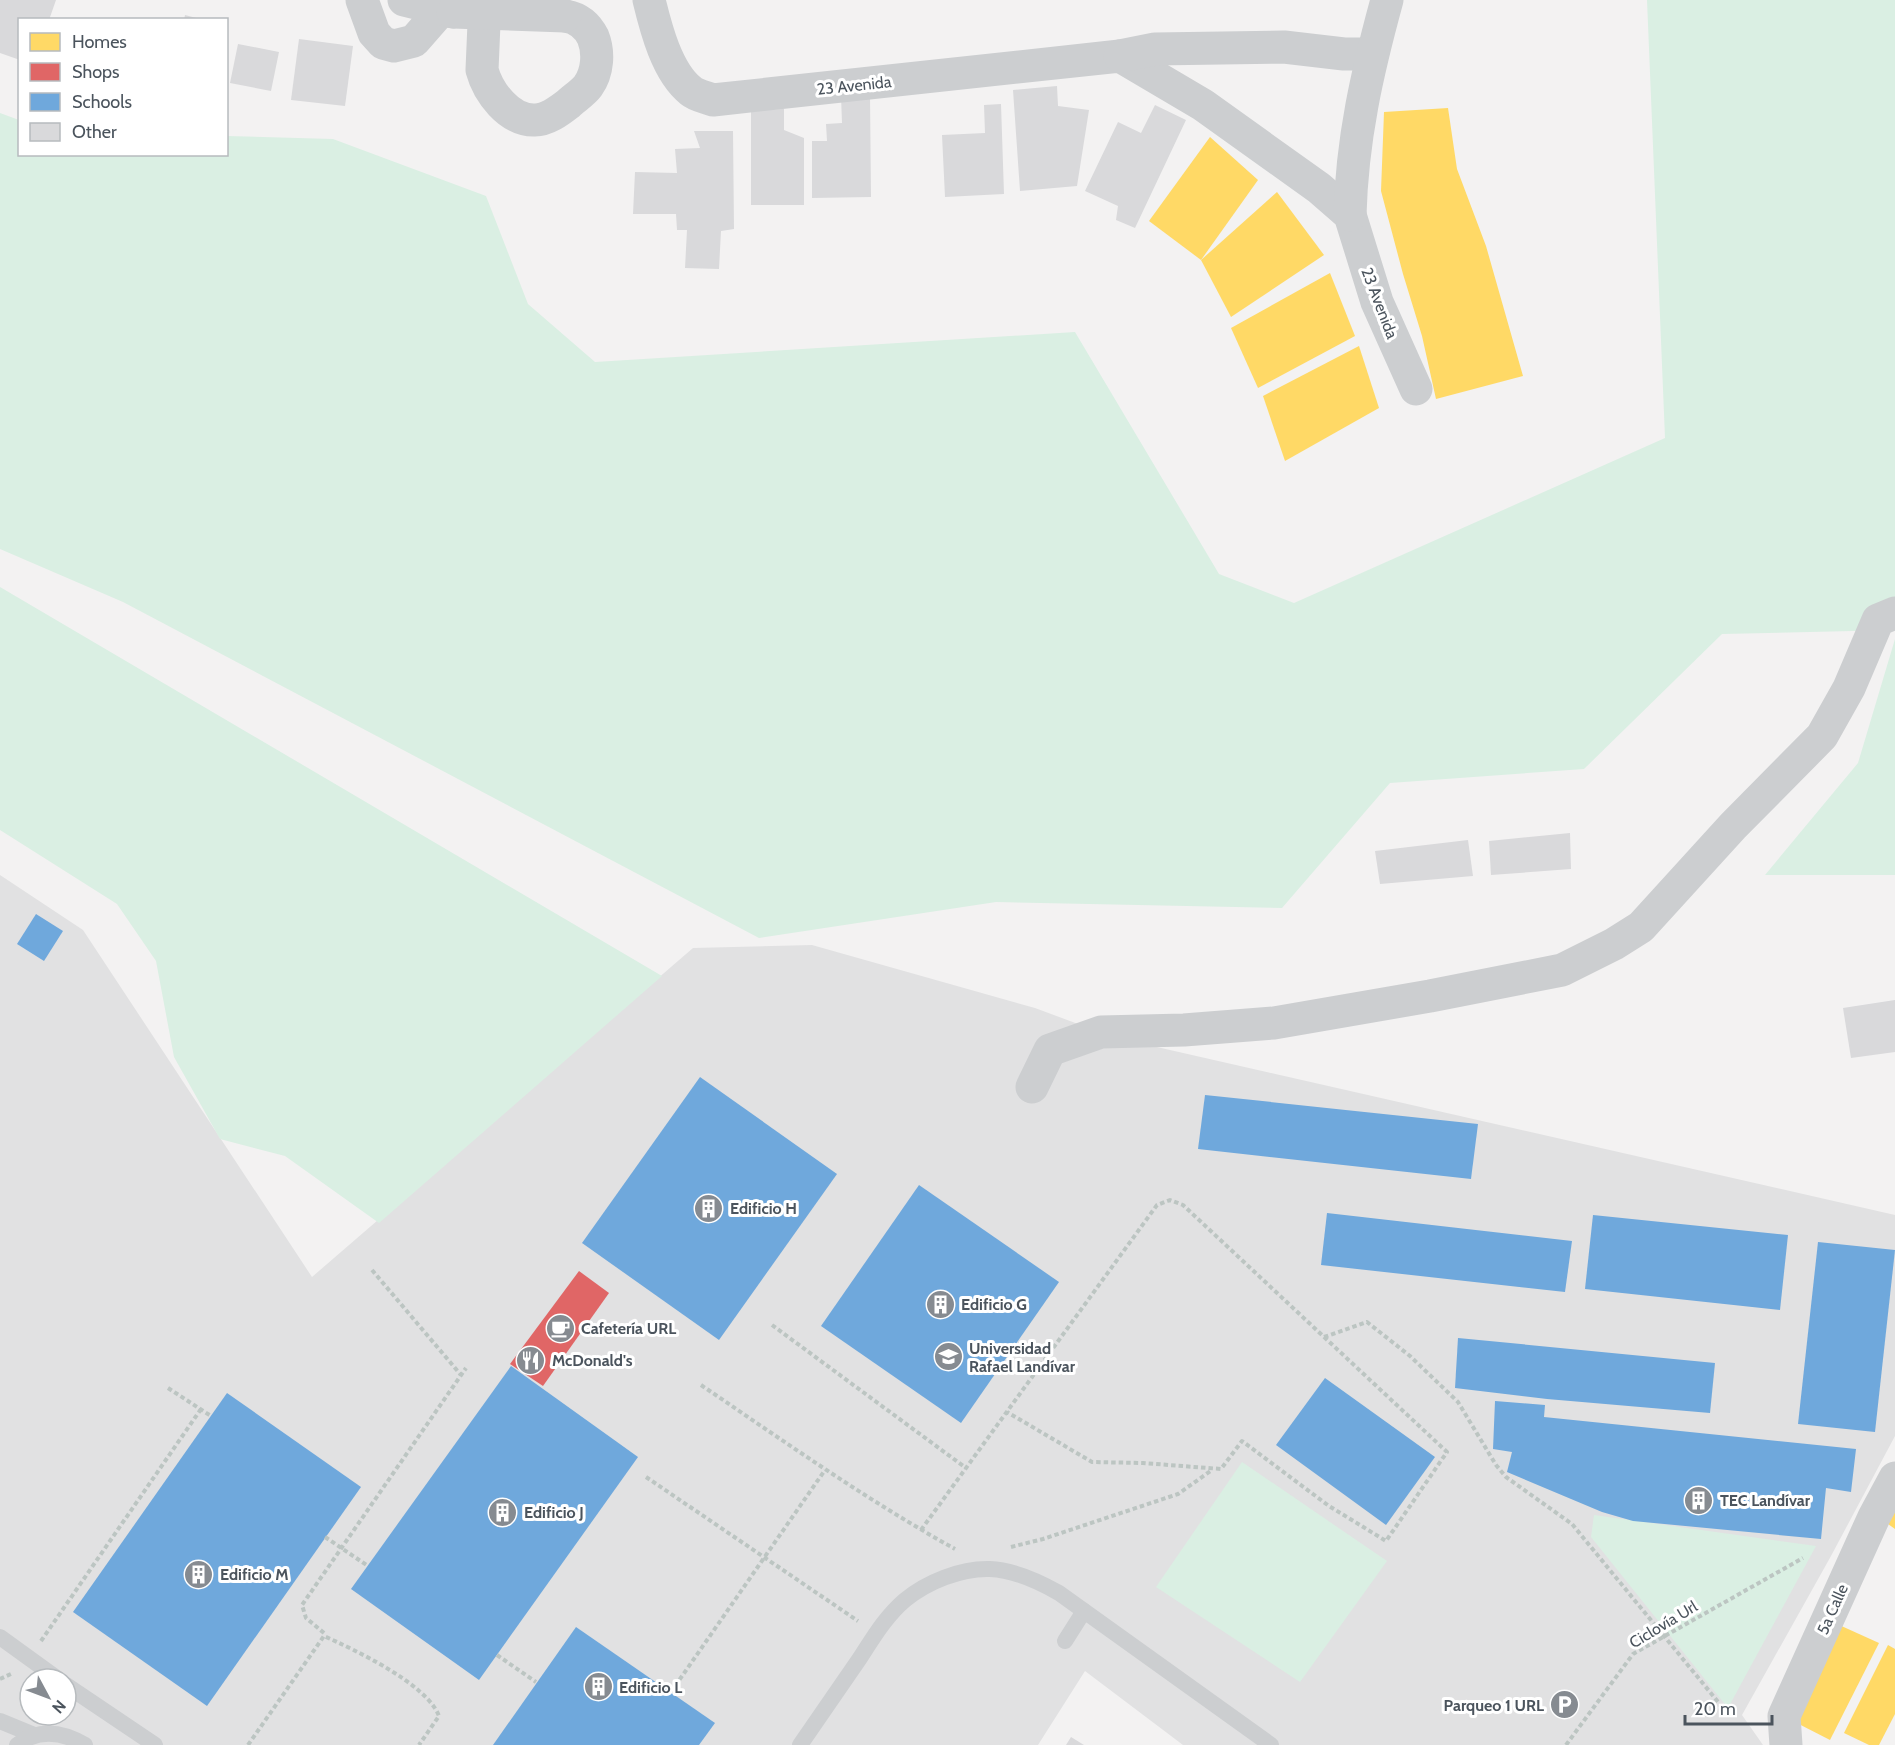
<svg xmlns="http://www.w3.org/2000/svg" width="1895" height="1745" viewBox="0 0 1895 1745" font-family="Cabin,sans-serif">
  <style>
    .education { fill: #e1e1e2; fill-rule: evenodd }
    .green { fill: #daefe3 }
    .homes { fill: #ffd966 }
    .shops { fill: #e06666 }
    .schools { fill: #6fa8dc }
    .building { fill: #d9d9db }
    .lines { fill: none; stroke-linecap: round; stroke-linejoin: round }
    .path { stroke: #bcc5c2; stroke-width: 4; stroke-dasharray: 4.5 3; stroke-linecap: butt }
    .lane { stroke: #ccced0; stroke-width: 16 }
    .street { stroke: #ccced0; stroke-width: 33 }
    .street-bridge { stroke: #ccced0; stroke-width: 33 }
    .labels { text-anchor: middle; stroke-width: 6; stroke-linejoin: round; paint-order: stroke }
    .street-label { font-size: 16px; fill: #4b545d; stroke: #fff }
    .poi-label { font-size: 16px; font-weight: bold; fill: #4b545d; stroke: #fff; text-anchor: start }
  </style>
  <rect width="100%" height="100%" fill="#f3f2f2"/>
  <!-- education -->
  <path class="education" d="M0 875 83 930 312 1277 693 948 812 945 1035 1008 1113 1037 1895 1215V1436L1831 1556 1742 1715 1763 1745H1183L1085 1671 1038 1745H0ZM30 1679H66V1715H30Z"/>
  <!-- green -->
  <g class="green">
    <polygon points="1647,0 1895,0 1895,630 1722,634 1584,769 1390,783 1282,908 996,902 759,938 123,602 0,549 0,113 19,120 20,154 226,154 227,136 333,139 486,196 528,304 595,362 1075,332 1219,574 1294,603 1665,438"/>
    <polygon points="0,587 662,976 379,1223 285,1156 220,1139 174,1057 156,961 117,904 0,830"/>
    <polygon points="1895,639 1895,875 1765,875 1858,763"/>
    <polygon points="1242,1462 1387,1561 1300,1682 1156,1587"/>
    <polygon points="1594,1515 1816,1546 1728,1708 1591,1537"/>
  </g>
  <!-- homes -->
  <g class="homes">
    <polygon points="1448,108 1457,169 1486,246 1523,376 1436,399 1422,336 1403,274 1381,191 1384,112"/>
    <polygon points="1210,137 1258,180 1201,260 1149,221"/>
    <polygon points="1277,192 1324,255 1231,317 1201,260"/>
    <polygon points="1330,273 1355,336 1258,388 1231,328"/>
    <polygon points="1359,346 1379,408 1285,461 1263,396"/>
    <polygon points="1895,1511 1895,1529 1888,1524"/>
    <polygon points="1837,1624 1879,1643 1830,1740 1789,1719"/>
    <polygon points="1888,1645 1895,1649 1895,1714 1879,1745 1869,1745 1844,1733"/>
  </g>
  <!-- shops -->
  <polygon class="shops" points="579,1271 609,1293 543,1386 510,1364"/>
  <!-- schools -->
  <g class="schools">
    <polygon points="36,914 63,931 44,961 17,944"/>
    <polygon points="700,1077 837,1174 719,1340 582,1243"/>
    <polygon points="1205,1095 1478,1124 1471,1179 1198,1149"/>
    <polygon points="919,1185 1059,1282 961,1423 821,1326"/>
    <polygon points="1327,1213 1572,1241 1565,1292 1321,1265"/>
    <polygon points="1593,1215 1788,1235 1780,1310 1585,1289"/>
    <polygon points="1818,1242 1895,1250 1875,1432 1798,1424"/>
    <polygon points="1458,1338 1715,1363 1710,1413 1547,1399 1455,1388"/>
    <polygon points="511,1366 638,1457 479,1680 351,1589"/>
    <polygon points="1325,1378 1435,1457 1386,1525 1276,1445"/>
    <polygon points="227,1393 361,1487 207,1706 73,1612"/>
    <polygon points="1495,1401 1545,1405 1544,1417 1856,1449 1851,1492 1826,1488 1821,1539 1633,1521 1602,1512 1507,1472 1512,1452 1493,1449"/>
    <polygon points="576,1627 715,1723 699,1745 493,1745"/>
  </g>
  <!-- building -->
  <g class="building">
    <polygon points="0,0 56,0 49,20 20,20 20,60 0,53"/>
    <polygon points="185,15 200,19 200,20 184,20"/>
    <polygon points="299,39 353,46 345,106 291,100"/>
    <polygon points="238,44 279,52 271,91 230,83"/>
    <polygon points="1057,86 1058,106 1089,110 1077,186 1020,191 1013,90"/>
    <polygon points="841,96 870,96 871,197 812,198 812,141 827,141 826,124 842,123"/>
    <polygon points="1001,104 1004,194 945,197 942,135 985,133 984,105"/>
    <polygon points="1155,105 1186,120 1135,228 1116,220 1118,206 1085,191 1118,122 1141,133"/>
    <polygon points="784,109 784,130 804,138 804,205 751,205 751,110"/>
    <polygon points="694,131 733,131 734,229 721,231 719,269 685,268 687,230 677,230 676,214 633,214 635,172 677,173 675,149 700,148"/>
    <polygon points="1570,833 1571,869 1491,875 1489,841"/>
    <polygon points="1468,840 1473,876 1380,884 1375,851"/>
    <polygon points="1895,1000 1895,1052 1851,1058 1843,1008"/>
    <polygon points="1071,1737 1084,1745 1066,1745"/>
  </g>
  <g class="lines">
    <!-- path -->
    <g class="path">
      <polyline points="372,1270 461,1375"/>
      <polyline points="772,1325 966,1468"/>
      <polyline points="1324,1337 1367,1322 1410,1356 1458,1402 1496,1465 1506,1477 1572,1524 1719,1703"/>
      <path d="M701 1385C785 1442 867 1500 955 1549"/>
      <polyline points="168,1388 211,1416"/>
      <polyline points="646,1477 858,1621"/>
      <polyline points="921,1530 1157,1205 1170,1200 1183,1205 1447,1452 1386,1541 1329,1506 1242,1441 1221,1469 1143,1463 1092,1462 1007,1412"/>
      <polyline points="325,1537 368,1566"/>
      <polyline points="1011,1547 1043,1539 1178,1494 1212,1470"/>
      <polyline points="324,1633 306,1618 302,1605 466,1368"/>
      <polyline points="41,1641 201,1409"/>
      <polyline points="497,1655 536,1682"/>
      <polyline points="0,1679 13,1673"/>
      <polyline points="671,1692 825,1470"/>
      <path d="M248 1745 324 1636C355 1650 427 1684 439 1716L419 1745"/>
      <polyline points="1566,1745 1633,1654 1803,1558"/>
    </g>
    <!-- lane -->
    <g class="lane">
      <polyline points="0,1637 58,1679"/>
      <polyline points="1065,1641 1084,1611"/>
      <polyline points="66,1685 155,1745"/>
      <polyline points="0,1721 34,1735"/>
      <path d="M17 1745C39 1728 63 1732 85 1745"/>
      <path d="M800 1745C820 1716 840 1687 860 1658 873 1638 886 1616 905 1600 927 1582 961 1568 990 1569 1014 1570 1038 1581 1059 1593L1271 1745"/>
    </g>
    <!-- street -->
    <g class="street">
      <polyline points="362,0 374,33 383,43 394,46 414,41 442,9"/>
      <polyline points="404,0 453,12"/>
      <path d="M485 0 482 70C488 92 509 121 535 120 547 120 559 111 568 104 574 98 583 93 588 86 598 72 599 52 593 37 587 25 578 18 565 16"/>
      <path d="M649 0C656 29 667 72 691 91 697 96 706 97 713 100L1120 56 1203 105 1319 188 1350 215 1377 302 1416 389"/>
      <polyline points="1120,56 1155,49 1284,47 1344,54 1372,54"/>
      <path d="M1350 215C1352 139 1367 73 1387 0"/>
      <polyline points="1032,1087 1050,1050 1101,1032 1184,1030 1274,1023 1430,996 1562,970 1614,944 1641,927 1733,826 1822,736 1849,688 1878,620 1895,613"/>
      <polyline points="1786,1745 1784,1716 1874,1517 1895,1478"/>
    </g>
    <!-- street-bridge -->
    <polyline class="street-bridge" points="453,12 565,16"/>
  </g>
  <!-- icons -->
  <defs>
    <symbol id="building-disc" viewBox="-11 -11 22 22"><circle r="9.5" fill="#868b91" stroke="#fff"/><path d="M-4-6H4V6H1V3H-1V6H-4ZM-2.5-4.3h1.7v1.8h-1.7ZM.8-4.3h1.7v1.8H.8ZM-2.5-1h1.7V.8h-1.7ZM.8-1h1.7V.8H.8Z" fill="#fff"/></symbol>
    <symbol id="cafe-disc" viewBox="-11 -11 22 22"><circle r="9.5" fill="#868b91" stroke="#fff"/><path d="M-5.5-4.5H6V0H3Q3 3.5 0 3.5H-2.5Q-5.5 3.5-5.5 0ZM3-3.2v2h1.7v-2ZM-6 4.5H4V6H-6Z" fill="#fff"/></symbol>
    <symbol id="university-disc" viewBox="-11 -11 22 22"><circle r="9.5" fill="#868b91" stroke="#fff"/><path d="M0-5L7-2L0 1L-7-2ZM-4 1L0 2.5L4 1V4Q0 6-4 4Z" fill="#fff"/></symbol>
    <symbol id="restaurant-disc" viewBox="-11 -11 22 22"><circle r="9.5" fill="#868b91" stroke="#fff"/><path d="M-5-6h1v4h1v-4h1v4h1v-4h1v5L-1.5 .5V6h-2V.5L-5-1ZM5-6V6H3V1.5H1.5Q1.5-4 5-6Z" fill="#fff"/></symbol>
    <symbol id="parking-disc" viewBox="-11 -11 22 22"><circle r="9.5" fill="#868b91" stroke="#fff"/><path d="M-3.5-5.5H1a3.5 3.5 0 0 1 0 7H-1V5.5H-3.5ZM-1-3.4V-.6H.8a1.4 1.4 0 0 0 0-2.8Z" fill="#fff"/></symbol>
  </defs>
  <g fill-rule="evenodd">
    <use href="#building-disc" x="692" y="1192" width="33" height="33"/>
    <use href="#building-disc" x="924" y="1288" width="33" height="33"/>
    <use href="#cafe-disc" x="544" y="1312" width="33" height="33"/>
    <use href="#university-disc" x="932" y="1340" width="33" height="33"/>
    <use href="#restaurant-disc" x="514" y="1344" width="33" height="33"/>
    <use href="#building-disc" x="1682" y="1484" width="33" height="33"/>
    <use href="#building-disc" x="486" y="1496" width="33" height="33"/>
    <use href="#building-disc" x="182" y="1558" width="33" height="33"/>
    <use href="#building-disc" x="582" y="1670" width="33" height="33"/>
    <use href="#parking-disc" x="1548" y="1688" width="33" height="33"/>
  </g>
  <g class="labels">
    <!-- street labels -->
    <g class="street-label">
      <text transform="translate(854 85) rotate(-6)" y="6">23 Avenida</text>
      <text transform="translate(1380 303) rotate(69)" y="6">23 Avenida</text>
      <text transform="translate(1832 1609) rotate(-66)" y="6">5a Calle</text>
      <text transform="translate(1663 1624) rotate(-31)" y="6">Ciclovía Url</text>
    </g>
    <!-- poi labels -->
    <g class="poi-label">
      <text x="730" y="1214">Edificio H</text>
      <text x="961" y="1310">Edificio G</text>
      <text x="581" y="1334">Cafetería URL</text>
      <text x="969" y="1354">Universidad<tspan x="969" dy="18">Rafael Landívar</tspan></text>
      <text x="552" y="1366">McDonald's</text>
      <text x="1720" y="1506">TEC Landívar</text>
      <text x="524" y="1518">Edificio J</text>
      <text x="220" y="1580">Edificio M</text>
      <text x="619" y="1693">Edificio L</text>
      <text x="1544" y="1711" text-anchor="end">Parqueo 1 URL</text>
    </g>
  </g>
  <!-- legend -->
  <rect x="18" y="18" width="210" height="138" fill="#ffffff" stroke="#b7bbbe" stroke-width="1.5"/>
  <rect x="30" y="33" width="30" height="18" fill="#ffd966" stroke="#b7bbbe" stroke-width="1.5"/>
  <text x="72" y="48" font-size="18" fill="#4b545d">Homes</text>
  <rect x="30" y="63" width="30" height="18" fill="#e06666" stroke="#b7bbbe" stroke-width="1.5"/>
  <text x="72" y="78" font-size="18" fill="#4b545d">Shops</text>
  <rect x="30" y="93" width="30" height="18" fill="#6fa8dc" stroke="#b7bbbe" stroke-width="1.5"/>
  <text x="72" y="108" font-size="18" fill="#4b545d">Schools</text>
  <rect x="30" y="123" width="30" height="18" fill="#d9d9db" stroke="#b7bbbe" stroke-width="1.5"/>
  <text x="72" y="138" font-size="18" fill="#4b545d">Other</text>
  <!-- north arrow -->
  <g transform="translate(48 1697) rotate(131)"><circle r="28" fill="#ffffff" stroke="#b7bbbe" stroke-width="1.5"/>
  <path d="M0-4.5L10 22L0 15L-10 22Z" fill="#868b91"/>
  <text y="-9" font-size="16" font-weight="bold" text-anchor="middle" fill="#4b545d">N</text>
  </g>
  <!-- scale -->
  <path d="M1685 1715v9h87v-9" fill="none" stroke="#4b545d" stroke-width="3"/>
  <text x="1694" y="1715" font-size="18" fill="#4b545d" stroke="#ffffff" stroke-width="4.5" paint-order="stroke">20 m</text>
</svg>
